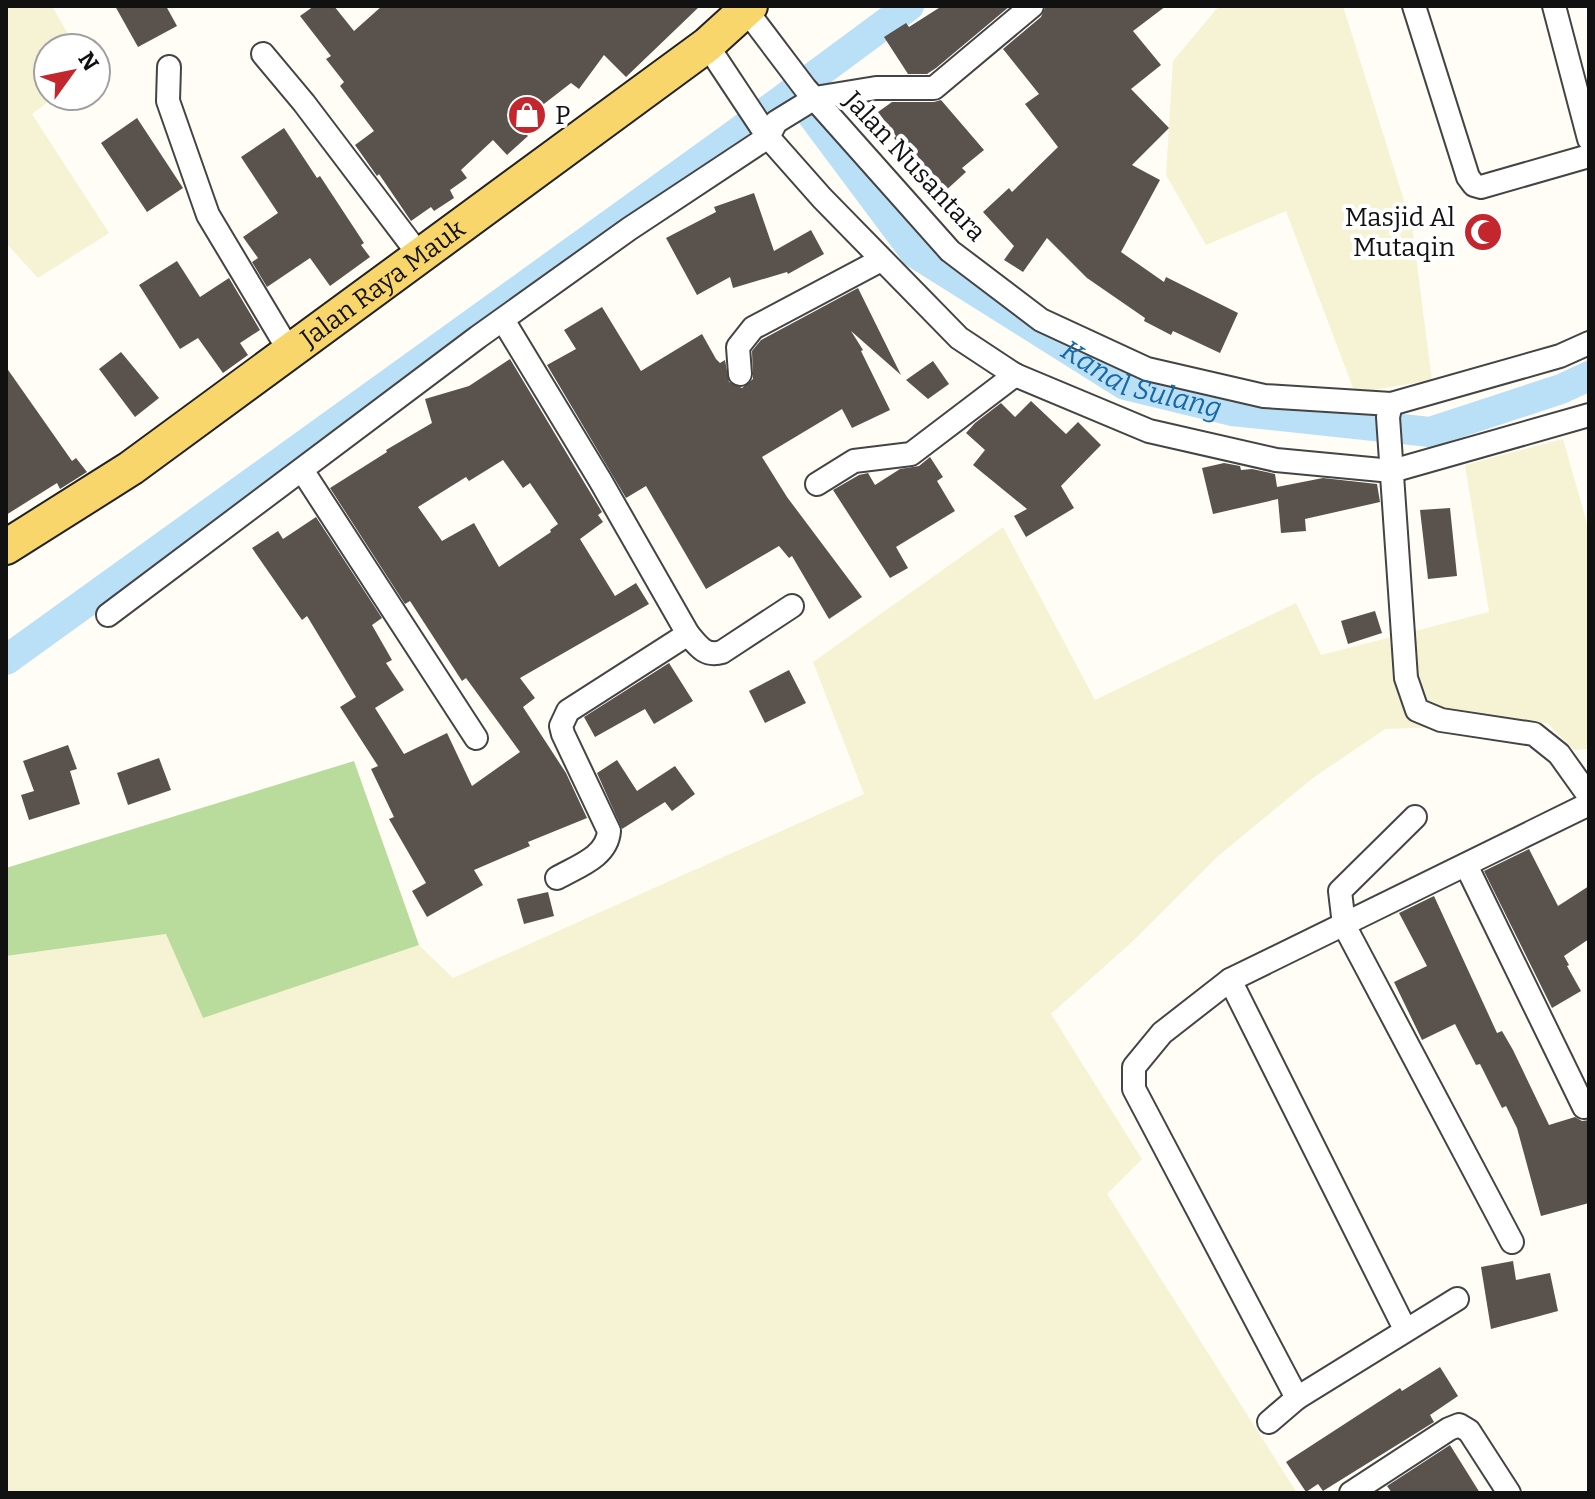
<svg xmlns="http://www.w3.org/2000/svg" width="1595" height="1499" viewBox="0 0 1595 1499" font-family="Bitter,serif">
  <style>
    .farmland { fill: #f6f3d4 }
    .forest { fill: #b9dc9c }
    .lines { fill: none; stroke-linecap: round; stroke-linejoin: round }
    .canal { stroke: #b9e0f7; stroke-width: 30 }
    .building { fill: #5a524d; fill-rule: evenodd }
    .street-casing { stroke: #444; stroke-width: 26 }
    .primary-casing { stroke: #222; stroke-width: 38 }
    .street { stroke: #fff; stroke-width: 22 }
    .primary { stroke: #f9d66b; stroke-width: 34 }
    .labels { text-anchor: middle; stroke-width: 8; stroke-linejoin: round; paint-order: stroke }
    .poi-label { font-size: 26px; fill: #111; stroke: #fff; text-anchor: start }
    .street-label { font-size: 26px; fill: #111; stroke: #fff }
    .water-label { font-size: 28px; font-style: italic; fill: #1768a6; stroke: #fff }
  </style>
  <rect width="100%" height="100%" fill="#fffdf5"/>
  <!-- farmland -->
  <g class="farmland">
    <polygon points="6,6 52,6 76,48 48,48 48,96 56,96 32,114 109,233 38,278 6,243"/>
    <polygon points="1219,6 1343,6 1412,226 1432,380 1355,393 1286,211 1206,245 1166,175 1173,61"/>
    <polygon points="1563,439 1589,530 1589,749 1574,750 1547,723 1385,729 1313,778 1218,856 1133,941 1051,1014 1142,1159 1107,1194 1297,1493 6,1493 6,956 167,934 203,1017 419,945 453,978 864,794 813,662 1003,527 1095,700 1296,603 1321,655 1489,612 1465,465"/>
  </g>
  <!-- forest -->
  <polygon class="forest" points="354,761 419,945 203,1018 166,934 6,956 6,868"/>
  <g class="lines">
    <!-- canal -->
    <g class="canal">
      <path id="s1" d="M794 91 915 253 1125 385 1232 411 1430 432 1561 389 1589 376"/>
      <polyline points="6,660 733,136 909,6"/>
    </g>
  </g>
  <!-- building -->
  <g class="building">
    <polygon points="115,6 166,6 177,26 138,47"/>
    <polygon points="314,6 334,6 354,31 382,6 700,6 626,77 604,55 579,89 571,83 540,107 543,111 523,131 528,136 507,155 493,140 461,170 467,178 450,190 454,198 434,211 431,207 411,221 379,174 377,176 355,145 374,131 340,86 344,82 326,59 331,56 300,16"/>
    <polygon points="942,6 1010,6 936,68 927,74 908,74 884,37 906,23 909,27"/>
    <polygon points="1046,6 1166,6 1133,31 1161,65 1131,89 1169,128 1132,165 1160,180 1121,252 1164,282 1166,277 1238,313 1220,353 1173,331 1171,335 1144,321 1145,318 1087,278 1047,238 1023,272 1004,260 1014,246 983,212 1009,188 1012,192 1058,147 1025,104 1039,94 1003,49 1041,17"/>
    <polygon points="941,100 984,150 962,168 966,172 943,193 894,138 896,136 878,112 892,102 934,102"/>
    <polygon points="137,118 183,188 147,212 101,143"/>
    <polygon points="284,128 317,178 320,176 364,243 361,245 370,257 330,286 310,258 267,287 252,262 258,258 243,237 278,213 241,157"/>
    <polygon points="754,193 774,251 811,230 824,254 788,274 787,272 733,288 730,277 697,295 666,238 716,212 714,207"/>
    <polygon points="177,261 200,297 229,278 260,330 240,343 248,355 223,373 198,338 180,349 139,285"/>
    <polygon points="858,288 901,375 851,331 863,350 861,351 890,410 852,428 842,409 762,457 787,497 862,597 829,619 792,556 789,558 779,546 706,589 646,486 626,498 547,365 576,349 564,330 602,307 641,371 702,334 716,359 720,363 725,360 729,382 742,388 753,379 752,351 761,340"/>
    <polygon points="121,352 159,398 135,417 99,369"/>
    <path d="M510 359 602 512 598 515 603 522 580 539 615 596 636 583 649 604 520 678 535 698 523 707 566 773 587 818 528 842 530 846 474 870 483 885 427 917 412 891 426 883 389 819 394 817 371 769 378 766 340 707 356 697 307 616 302 620 252 548 278 531 283 539 316 517 382 618 372 625 392 660 386 663 404 690 375 708 404 754 447 733 472 786 520 752 466 678 462 681 410 601 405 604 330 488 387 452 386 450 432 423 425 399 469 386ZM503 460 523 488 530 483 558 524 550 530 551 532 499 567 474 523 442 541 418 507 466 477 469 481Z"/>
    <polygon points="933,361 949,384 928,399 906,380"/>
    <polygon points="6,367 72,461 76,458 87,472 60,489 57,483 6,515"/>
    <polygon points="1031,401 1066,434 1078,422 1101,445 1061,486 1074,508 1026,537 1014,516 1027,509 973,465 985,450 966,433 975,423 1001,403 1015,417"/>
    <polygon points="930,457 943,477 937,481 955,511 896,547 908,568 890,578 833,490 859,475 868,473 875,485 900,469 919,466"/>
    <polygon points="1224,463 1240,466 1241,470 1252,469 1275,474 1277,487 1323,478 1377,484 1380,502 1305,519 1306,531 1281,533 1278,499 1213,514 1202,468"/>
    <polygon points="1450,508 1457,576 1428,579 1420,510"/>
    <polygon points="1375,611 1382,633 1348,644 1341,621"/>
    <polygon points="669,663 693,701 654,724 645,709 595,737 584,717"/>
    <polygon points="789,670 806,703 765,723 749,691"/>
    <polygon points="68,745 77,769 70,771 80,804 29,820 21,795 34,791 23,761"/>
    <polygon points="159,758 171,790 128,805 117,773"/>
    <polygon points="617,760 637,791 675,766 695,794 672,811 665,802 622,829 597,773"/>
    <polygon points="1529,849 1558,906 1589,886 1589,939 1564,956 1569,965 1567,966 1581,991 1552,1008 1484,871"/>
    <polygon points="548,892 554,916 524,924 517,899"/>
    <polygon points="1434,896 1497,1033 1502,1031 1513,1050 1549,1125 1575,1117 1582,1121 1589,1120 1589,1203 1541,1216 1517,1128 1506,1106 1502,1108 1480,1064 1476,1065 1455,1024 1422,1040 1394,982 1427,966 1399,913"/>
    <polygon points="1513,1261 1516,1280 1550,1273 1558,1311 1491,1329 1481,1267"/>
    <polygon points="1440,1367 1458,1396 1430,1415 1434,1422 1323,1491 1318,1484 1306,1492 1286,1462 1400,1388 1402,1391"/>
    <polygon points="1450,1445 1480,1493 1392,1493 1387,1486"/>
  </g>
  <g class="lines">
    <defs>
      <g id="street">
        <polyline points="1414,6 1468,177 1474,185 1481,187 1589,156"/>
        <polyline points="1554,6 1589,139"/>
        <polyline points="746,10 805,88 950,251 1041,320 1147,369 1264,396 1391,404"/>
        <polyline points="707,45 768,137 822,198 959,338 1015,375 1149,431 1276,460 1392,471 1589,415"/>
        <polyline points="263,54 304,103 420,256"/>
        <polyline points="169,67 168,101 208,215 290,352"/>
        <path d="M503 320 600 480 688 634 568 711 561 726 563 734 609 831C607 857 578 866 557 878"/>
        <polyline points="1589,343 1560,356 1391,404 1388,417 1406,678 1417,710 1441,720 1534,734 1559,754 1589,796"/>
        <polyline points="740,374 738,347 753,328 881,260"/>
        <polyline points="302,470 476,738"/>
        <polyline points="817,484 854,461 911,454 1015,375"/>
        <polyline points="108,615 478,337 629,229 768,137 776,122 815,98 876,88 934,88 1032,6"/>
        <path d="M688 634C698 646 705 657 722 652L792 606"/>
        <polyline points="1415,817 1340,891 1344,925 1512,1242"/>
        <polyline points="1466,865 1584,1107"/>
        <polyline points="1230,980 1405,1329"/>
        <polyline points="1297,1398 1134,1089 1134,1067 1162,1033 1230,980 1589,804"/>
        <polyline points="1269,1422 1297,1398 1457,1299"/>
        <polyline points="1351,1493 1449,1429 1459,1425 1469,1431 1509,1493"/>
      </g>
      <g id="primary">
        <path id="s2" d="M6 547 131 468 707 45 750 6"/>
      </g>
    </defs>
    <!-- street casing -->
    <use href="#street" class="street-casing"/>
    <!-- primary casing -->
    <use href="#primary" class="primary-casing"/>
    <!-- street -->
    <use href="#street" class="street"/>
    <!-- primary -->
    <use href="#primary" class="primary"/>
  </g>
  <!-- icons -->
  <defs>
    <symbol id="shop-disc" viewBox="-11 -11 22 22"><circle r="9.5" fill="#c4262e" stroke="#fff"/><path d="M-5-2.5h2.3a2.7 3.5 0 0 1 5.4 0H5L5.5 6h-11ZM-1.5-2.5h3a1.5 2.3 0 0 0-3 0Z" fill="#fff"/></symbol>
    <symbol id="mosque-disc" viewBox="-11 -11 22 22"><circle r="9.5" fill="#c4262e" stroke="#fff"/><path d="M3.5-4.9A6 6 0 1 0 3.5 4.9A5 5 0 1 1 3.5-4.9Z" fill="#fff"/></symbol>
  </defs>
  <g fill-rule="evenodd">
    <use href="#shop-disc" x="505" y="93" width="44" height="44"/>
    <use href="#mosque-disc" x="1461" y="210" width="44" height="44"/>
  </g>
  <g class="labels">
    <!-- poi labels -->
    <g class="poi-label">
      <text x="555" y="124">P</text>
      <text x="1455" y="226" text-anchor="end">Masjid Al<tspan x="1455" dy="30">Mutaqin</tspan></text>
    </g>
    <!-- street labels -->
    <g class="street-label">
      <text transform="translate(915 166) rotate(47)" y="9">Jalan Nusantara</text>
      <text dy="9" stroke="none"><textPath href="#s2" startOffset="460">Jalan Raya Mauk</textPath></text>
    </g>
    <!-- water labels -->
    <g class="water-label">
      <text dy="10" stroke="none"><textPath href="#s1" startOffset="464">Kanal Sulang</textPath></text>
    </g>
  </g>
  <!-- border -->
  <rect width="1595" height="1499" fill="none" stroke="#111111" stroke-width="16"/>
  <!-- north arrow -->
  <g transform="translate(72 72) rotate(57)"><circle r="38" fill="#ffffff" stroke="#a0a0a0" stroke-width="2"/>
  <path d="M0-6L14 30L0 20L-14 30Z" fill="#c4262e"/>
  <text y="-12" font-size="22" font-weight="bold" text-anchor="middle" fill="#111111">N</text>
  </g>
</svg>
